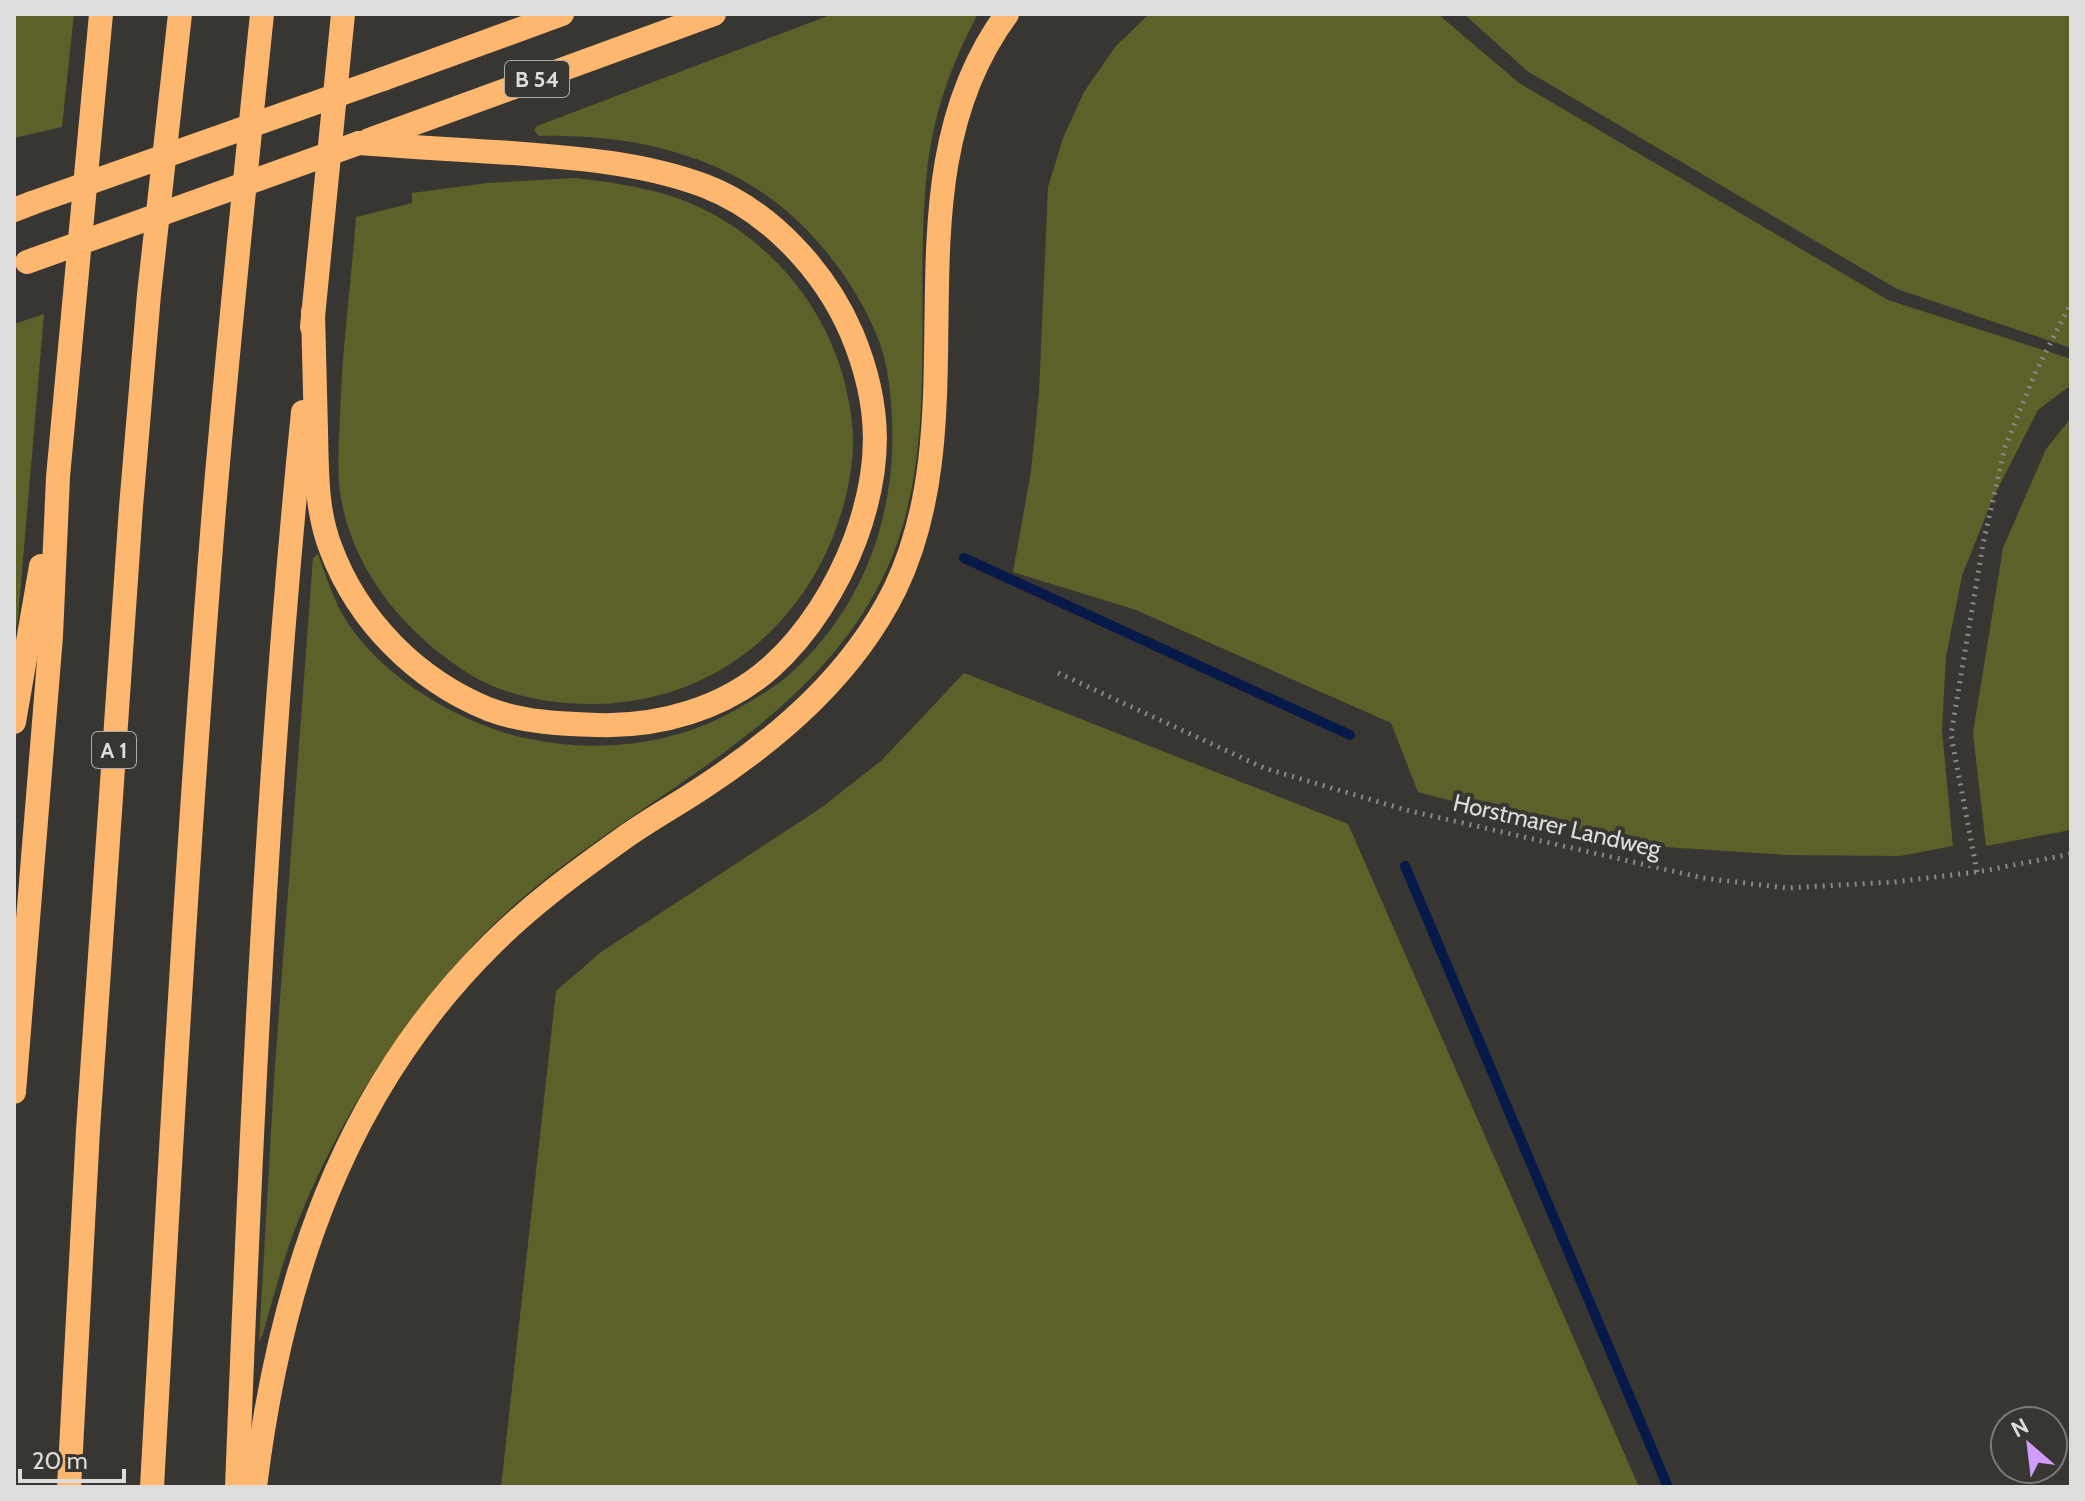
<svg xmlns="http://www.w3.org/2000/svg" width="2085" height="1501" viewBox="0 0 2085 1501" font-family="Cabin,sans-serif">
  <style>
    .green { fill: #5b6128 }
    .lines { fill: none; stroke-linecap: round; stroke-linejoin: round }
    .stream { stroke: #071948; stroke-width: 10 }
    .path { stroke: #8a8986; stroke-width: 5; stroke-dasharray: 2 6; stroke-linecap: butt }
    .highway { stroke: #fdb76e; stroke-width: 24 }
    .highway-bridge { stroke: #fdb76e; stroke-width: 24 }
    .labels { text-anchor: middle; stroke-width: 8; stroke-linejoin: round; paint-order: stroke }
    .shield { fill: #373632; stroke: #acaba8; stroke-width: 2 }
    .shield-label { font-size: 22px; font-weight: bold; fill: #dedddb }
    .street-label { font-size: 24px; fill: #dedddb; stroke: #373632 }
  </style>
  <rect width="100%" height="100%" fill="#373632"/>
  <!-- green -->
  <g class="green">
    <polygon points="14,14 74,14 62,127 14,138"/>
    <path d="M833 14H978C951 64 933 115 927 172 912 310 945 463 877 589 791 749 600 811 478 940 400 1022 341 1116 298 1221 287 1249 279 1277 271 1305 267 1317 265 1332 259 1342L274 1079 313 558 318 554C324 571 330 589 338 606 368 667 445 715 509 734 581 754 662 749 728 714 750 702 773 689 791 673 863 608 896 516 892 421 891 395 888 365 879 341 859 289 821 238 778 204 711 151 623 134 539 136L534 130 537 126Z"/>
    <polygon points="1149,14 1438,14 1519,83 1888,300 2071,359 2071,385 2038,410 1992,500 1962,576 1946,657 1942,730 1953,846 1900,856 1786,855 1650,846 1512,817 1418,792 1391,723 1136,610 1013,572 1031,471 1039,393 1048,187 1063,138 1084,92 1115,47"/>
    <polygon points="1464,14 2071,14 2071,348 1897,289 1527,71"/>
    <path d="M574 178C620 183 668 190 709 212 789 254 843 333 852 423 855 449 851 478 844 503 813 621 716 703 593 704 549 704 503 696 466 672 406 633 357 576 342 504 336 475 339 445 340 415 342 349 351 283 356 217L412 203V193L487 183Z"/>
    <polygon points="44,314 18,619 14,637 14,324"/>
    <polygon points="2071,418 2071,830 1986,846 1973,733 2003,548 2046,449"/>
    <polygon points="964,673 1348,824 1639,1487 501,1487 556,991 601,952 821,808 882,760"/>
  </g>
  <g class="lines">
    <!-- stream -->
    <g class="stream">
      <polyline points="964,558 1350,735"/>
      <polyline points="1405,866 1668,1487"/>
    </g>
    <!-- path -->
    <g class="path">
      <polyline points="1058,673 1264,768 1406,810 1703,878 1787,888 1894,882 1977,872 2071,854"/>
      <polyline points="1977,872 1951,735 1983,544 2005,447 2036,371 2071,303"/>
    </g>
    <!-- highway -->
    <g class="highway">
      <polyline points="383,79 562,14"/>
      <polyline points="369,140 714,14"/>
      <polyline points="14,210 32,203"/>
      <path d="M313 312C314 352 315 392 316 431 317 472 316 511 331 549 358 621 417 680 488 709 522 722 561 724 597 725 658 727 724 709 771 667 808 634 837 587 855 540 882 467 882 406 852 334 825 271 770 211 705 186 644 163 577 158 512 153 461 150 410 147 359 143"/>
      <polyline points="312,327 343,14"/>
      <polyline points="14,722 41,566"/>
      <polyline points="14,1092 51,636 58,477 101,14"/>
      <polyline points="69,1487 88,1130 131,507 149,294 180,14"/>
      <path d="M152 1487C170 1161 188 835 214 509 228 344 245 179 262 14"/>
      <path d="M237 1487C251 1128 267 769 303 412"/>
      <path d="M255 1487C280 1283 342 1092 492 944 531 905 576 872 621 840 647 821 675 806 702 788 780 737 853 674 895 589 982 409 882 183 1007 14"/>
    </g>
    <!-- highway-bridge -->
    <g class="highway-bridge">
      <polyline points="32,203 383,79"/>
      <polyline points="27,262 359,143"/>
    </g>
  </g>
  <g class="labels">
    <!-- shield labels -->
    <g class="shield">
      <rect x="505" y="61" width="64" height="36" rx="6"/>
      <rect x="92" y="732" width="44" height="36" rx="6"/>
    </g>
    <g class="shield-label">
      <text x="537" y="87">B 54</text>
      <text x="114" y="758">A 1</text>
    </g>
    <!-- street labels -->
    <g class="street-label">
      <text transform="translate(1557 826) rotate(13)" y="8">Horstmarer Landweg</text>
    </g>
  </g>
  <!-- border -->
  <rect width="2085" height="1501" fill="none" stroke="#dedddb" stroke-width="32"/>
  <!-- north arrow -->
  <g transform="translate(2029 1445) rotate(332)"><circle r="38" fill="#373632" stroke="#7a7976" stroke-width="2"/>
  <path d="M0-6L14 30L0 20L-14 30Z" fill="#d29cfd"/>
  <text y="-12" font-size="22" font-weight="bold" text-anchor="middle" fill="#dedddb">N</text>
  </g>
  <!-- scale -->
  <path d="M20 1469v12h104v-12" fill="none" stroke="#dedddb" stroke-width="4"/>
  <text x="32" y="1469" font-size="24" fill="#dedddb" stroke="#373632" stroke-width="6" paint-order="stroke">20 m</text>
</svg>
